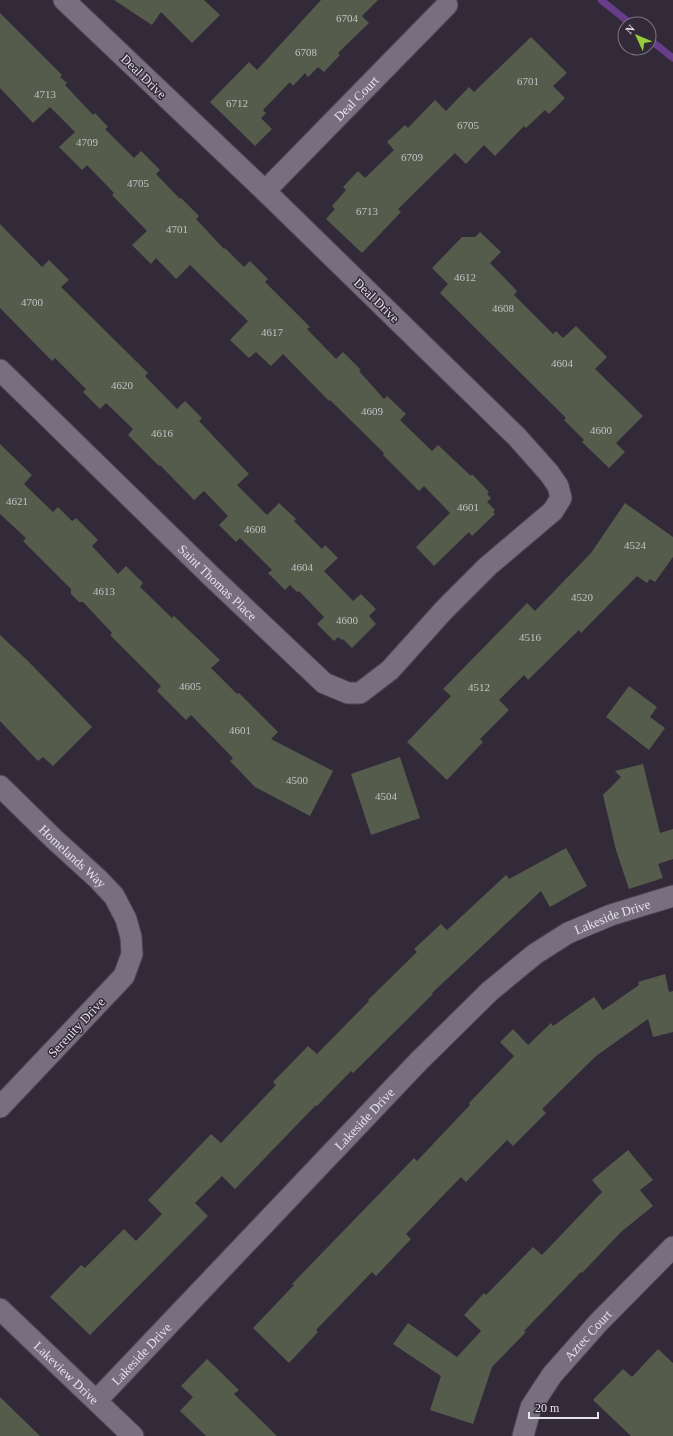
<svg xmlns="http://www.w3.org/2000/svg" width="673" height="1436" viewBox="0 0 673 1436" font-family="Georgia,serif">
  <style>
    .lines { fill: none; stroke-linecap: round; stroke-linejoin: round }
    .stream { stroke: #683d8a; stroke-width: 7 }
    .building { fill: #555c4c }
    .street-casing { stroke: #4b4551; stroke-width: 23 }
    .street { stroke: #776e7f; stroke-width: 21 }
    .labels { text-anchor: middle; stroke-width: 3; stroke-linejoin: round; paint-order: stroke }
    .number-label { font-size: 11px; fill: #c2c0c3 }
    .street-label { font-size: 13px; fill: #e6e2eb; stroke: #322a39 }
  </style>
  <rect width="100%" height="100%" fill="#322a39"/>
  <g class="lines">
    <!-- stream -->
    <g class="stream">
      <polyline points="601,0 631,24"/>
      <polyline points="649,39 673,58"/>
    </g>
  </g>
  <!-- building -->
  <g class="building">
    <polygon points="114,0 204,0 220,15 192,43 161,12 152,25"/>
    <polygon points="321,0 378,0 362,16 369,23 338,53 340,55 324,72 318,67 308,77 305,73 293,86 290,82 263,110 266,113 261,118 272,129 255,146 210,102 249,62 257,70"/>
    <polygon points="0,13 62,75 60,77 67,83 65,85 93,115 95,113 108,127 105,129 134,158 141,151 160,170 156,174 180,199 181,198 199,216 196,219 224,249 225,248 244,267 250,261 268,279 265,282 310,327 307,329 336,359 343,352 361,370 359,371 384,399 387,396 406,414 400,420 432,451 438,445 471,476 472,474 489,492 487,494 491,498 487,502 495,510 493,512 495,514 472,536 469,532 434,566 416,547 450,513 424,486 419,491 383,455 384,453 330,400 329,401 283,354 271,366 256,352 249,358 230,340 248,321 190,265 176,279 156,258 151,264 132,245 147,231 112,195 114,193 87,165 82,170 59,147 75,132 50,107 33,123 0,88"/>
    <polygon points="531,37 567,73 553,86 565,98 549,114 545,110 526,128 524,126 495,156 484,145 466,164 455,153 398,209 401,212 362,253 326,219 335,209 332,206 346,190 343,187 358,171 365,178 394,150 387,142 405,125 408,128 435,100 446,111 469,87 474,92"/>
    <polygon points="0,224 42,267 49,260 69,280 61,287 148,373 145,376 177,409 185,401 202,418 199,421 249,474 237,485 267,515 279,503 296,519 294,521 322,549 325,545 338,558 324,571 353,601 361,594 376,609 369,616 376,624 352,648 343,639 342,640 338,637 334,641 317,624 324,617 299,591 297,592 290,585 285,590 268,573 272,570 240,538 236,542 219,525 228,516 204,491 194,500 160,465 159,466 128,435 133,429 106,403 100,409 83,392 86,389 55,358 52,361 0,308"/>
    <polygon points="480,232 501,252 490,263 517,291 514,295 553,334 556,331 563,338 576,326 607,357 595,369 643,416 616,443 625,452 609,468 582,442 584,440 564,420 566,418 440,293 448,284 432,268 462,237 475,237"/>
    <polygon points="0,444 32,475 24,484 53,512 58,507 72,521 76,518 98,540 92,546 118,574 126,566 143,583 140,587 172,618 174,616 220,660 211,668 237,694 239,693 278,732 271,739 333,771 310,816 255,787 230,761 233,758 191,715 186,720 157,691 161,686 110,635 112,633 83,602 79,602 71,594 71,589 23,541 26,538 0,514"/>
    <polygon points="625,503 673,537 673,557 655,582 650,579 647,583 637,576 581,633 579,630 528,680 524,675 499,700 509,710 480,739 483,742 447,780 407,742 451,696 443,689 527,603 535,611 591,553"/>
    <polygon points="0,635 28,661 92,727 53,766 43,757 38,761 0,721"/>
    <polygon points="629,686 657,707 650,717 665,728 649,750 606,717"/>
    <polygon points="400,757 420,818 371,835 351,774"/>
    <polygon points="643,764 660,833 673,829 673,859 658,864 663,878 629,889 616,850 603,795 621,777 615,771"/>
    <polygon points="566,848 587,886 550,907 541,891 432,993 433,994 353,1073 351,1071 317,1106 316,1105 235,1189 222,1176 195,1203 208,1216 90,1335 50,1297 81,1265 85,1268 124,1229 136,1241 162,1214 148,1200 211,1134 221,1143 276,1085 273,1082 308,1046 317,1054 369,1001 368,1000 417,952 414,949 441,924 447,930 506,875 509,879"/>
    <polygon points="665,974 669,992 673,991 673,1032 653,1037 648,1019 596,1056 542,1109 546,1113 513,1146 507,1140 466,1182 461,1177 406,1234 411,1239 376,1276 372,1272 316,1330 318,1332 289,1363 253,1328 294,1285 292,1284 414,1158 417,1161 470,1105 469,1103 514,1056 500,1042 513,1029 528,1045 551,1023 553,1026 594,997 603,1010 639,985 638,982"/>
    <polygon points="628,1150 653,1180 640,1190 653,1206 621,1232 582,1273 581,1272 524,1331 526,1332 492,1367 473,1424 430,1410 441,1376 393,1344 408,1323 457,1357 481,1331 464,1315 484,1293 486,1295 533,1247 542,1255 602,1192 592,1180"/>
    <polygon points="658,1349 673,1363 673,1436 631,1436 593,1400 623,1369 632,1377"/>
    <polygon points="207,1359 239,1390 234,1394 277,1436 206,1436 180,1411 193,1397 181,1386"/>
    <polygon points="0,1397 40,1436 0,1436"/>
  </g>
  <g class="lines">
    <defs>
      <g id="street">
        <path id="s1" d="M265 191 447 5"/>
        <path id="s2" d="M0 370 212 577 324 683 348 693H360L390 670 444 610 488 566 553 511 561 498 558 486 549 473 517 437 265 191 64 0"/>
        <path id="s3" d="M0 786 54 839 98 879 114 896 126 919 131 937 132 954 124 976 0 1107"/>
        <path id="s4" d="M0 1309 133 1436"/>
        <path id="s5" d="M97 1400 418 1062 490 991 535 954 568 933 611 915 673 896"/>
        <path id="s6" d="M523 1436 531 1407 552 1375 598 1323 673 1247"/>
      </g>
    </defs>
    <!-- street casing -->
    <use href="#street" class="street-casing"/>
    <!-- street -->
    <use href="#street" class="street"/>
  </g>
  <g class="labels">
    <!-- number labels -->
    <g class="number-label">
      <text x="347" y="22">6704</text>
      <text x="306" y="56">6708</text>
      <text x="528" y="85">6701</text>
      <text x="45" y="98">4713</text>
      <text x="237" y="107">6712</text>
      <text x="468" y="129">6705</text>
      <text x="87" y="146">4709</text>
      <text x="412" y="161">6709</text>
      <text x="138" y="187">4705</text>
      <text x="367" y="215">6713</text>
      <text x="177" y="233">4701</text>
      <text x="465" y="281">4612</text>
      <text x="32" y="306">4700</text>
      <text x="503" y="312">4608</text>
      <text x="272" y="336">4617</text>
      <text x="562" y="367">4604</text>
      <text x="122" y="389">4620</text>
      <text x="372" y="415">4609</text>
      <text x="601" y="434">4600</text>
      <text x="162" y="437">4616</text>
      <text x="17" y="505">4621</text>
      <text x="468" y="511">4601</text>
      <text x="255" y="533">4608</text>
      <text x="635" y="549">4524</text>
      <text x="302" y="571">4604</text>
      <text x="104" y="595">4613</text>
      <text x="582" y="601">4520</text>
      <text x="347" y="624">4600</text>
      <text x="530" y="641">4516</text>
      <text x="190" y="690">4605</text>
      <text x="479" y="691">4512</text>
      <text x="240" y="734">4601</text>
      <text x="297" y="784">4500</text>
      <text x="386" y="800">4504</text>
    </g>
    <!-- street labels -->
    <g class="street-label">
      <text transform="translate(144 76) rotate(44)" y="5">Deal Drive</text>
      <text dy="5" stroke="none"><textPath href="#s1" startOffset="130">Deal Court</textPath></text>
      <text transform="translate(377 300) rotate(44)" y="5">Deal Drive</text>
      <text dy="5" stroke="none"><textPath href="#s2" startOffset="304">Saint Thomas Place</textPath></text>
      <text dy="5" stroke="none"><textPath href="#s3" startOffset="101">Homelands Way</textPath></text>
      <text dy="5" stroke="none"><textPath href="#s5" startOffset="712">Lakeside Drive</textPath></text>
      <text transform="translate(76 1027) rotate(-47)" y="5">Serenity Drive</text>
      <text dy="5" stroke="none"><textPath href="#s5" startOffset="388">Lakeside Drive</textPath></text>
      <text dy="5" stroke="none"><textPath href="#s6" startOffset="122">Aztec Court</textPath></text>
      <text dy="5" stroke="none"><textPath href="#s5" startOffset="64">Lakeside Drive</textPath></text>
      <text dy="5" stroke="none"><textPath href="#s4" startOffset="92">Lakeview Drive</textPath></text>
    </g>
  </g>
  <!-- north arrow -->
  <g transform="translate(637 36) rotate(314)"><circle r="19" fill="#322a39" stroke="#7a7480"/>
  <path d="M0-3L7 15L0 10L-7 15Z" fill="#96cc39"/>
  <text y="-6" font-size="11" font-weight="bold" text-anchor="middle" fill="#e6e2eb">N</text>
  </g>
  <!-- scale -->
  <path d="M529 1412v6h69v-6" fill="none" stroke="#e6e2eb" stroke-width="2"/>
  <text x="535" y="1412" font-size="12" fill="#e6e2eb" stroke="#322a39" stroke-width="3" paint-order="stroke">20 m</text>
</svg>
